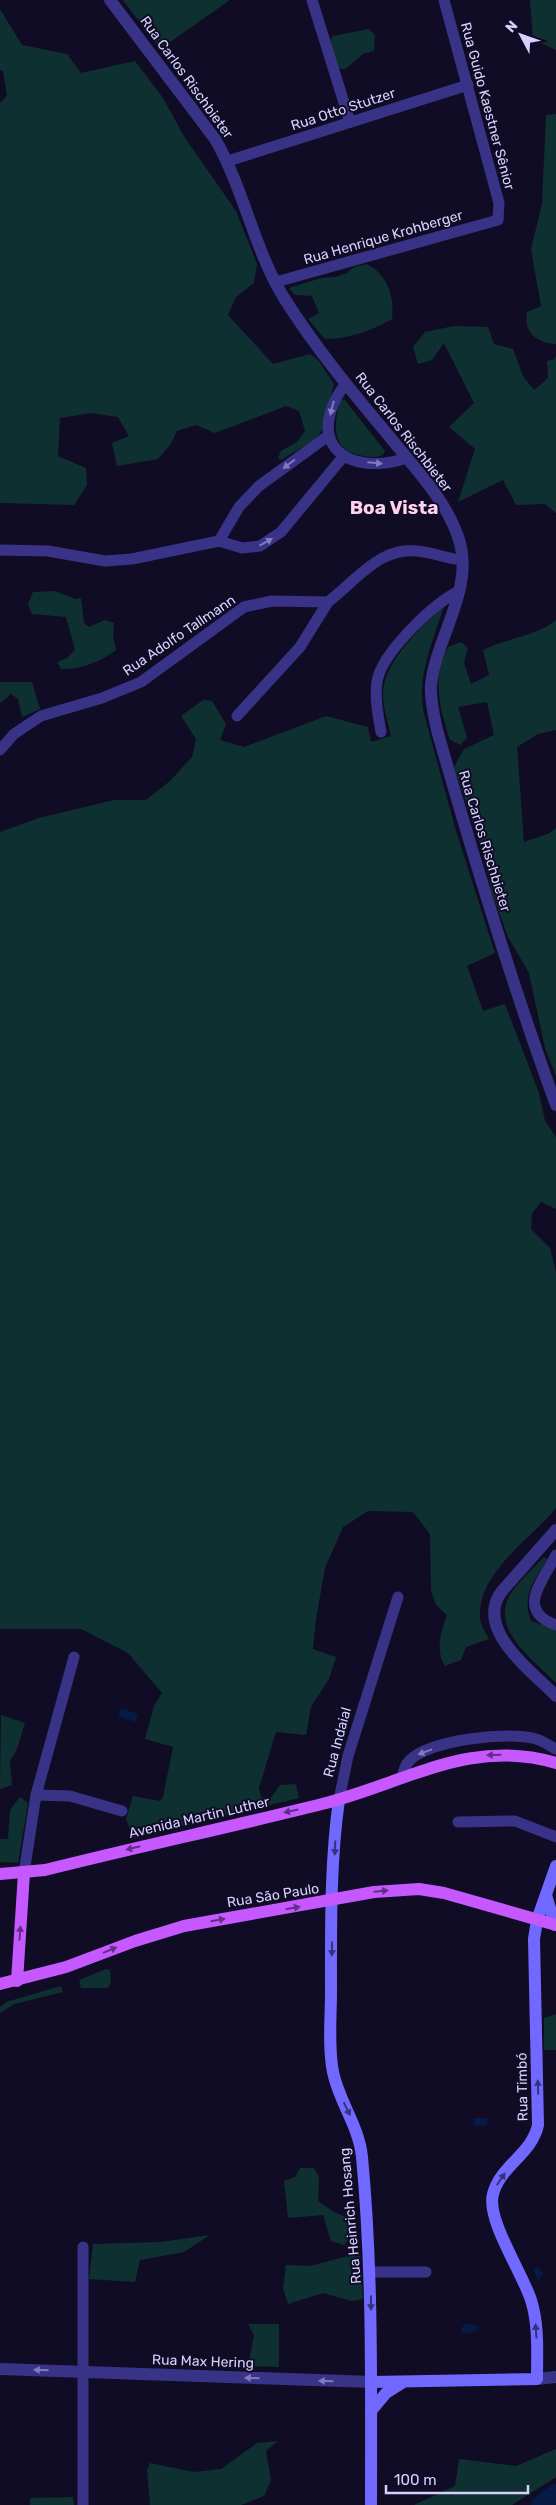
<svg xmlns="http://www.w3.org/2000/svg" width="556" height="2505" viewBox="0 0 556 2505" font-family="Rubik,sans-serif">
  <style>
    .green { fill: #0f3030 }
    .water { fill: #051b45 }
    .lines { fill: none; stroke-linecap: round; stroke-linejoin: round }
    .river { stroke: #051b45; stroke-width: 18 }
    .minor { stroke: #393388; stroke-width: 11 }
    .tertiary { stroke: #393388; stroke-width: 12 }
    .secondary { stroke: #7068ff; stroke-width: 12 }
    .primary { stroke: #c658ff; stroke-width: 12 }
    .oneway { fill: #807abe }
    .oneway2 { fill: #622e87 }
    .oneway3 { fill: #37317c }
    .labels { text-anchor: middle; stroke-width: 4; stroke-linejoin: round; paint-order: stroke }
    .street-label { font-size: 14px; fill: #d7d1ff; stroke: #110c25 }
    .district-label { font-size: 19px; font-weight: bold; fill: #ffd3ed; stroke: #110c25 }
  </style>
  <rect width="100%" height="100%" fill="#110c25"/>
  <!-- green -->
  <g class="green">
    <polygon points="123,0 230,0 160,49"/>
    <polygon points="530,0 556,0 556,50 533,39"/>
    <polygon points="0,9 22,45 67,54 81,73 135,61 163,98 185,138 236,211 257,264 254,283 236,297 228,315 273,364 310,354 319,361 334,384 323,430 313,441 281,460 278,458 281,451 297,442 305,431 299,411 286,406 215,433 196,425 177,431 170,445 158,459 117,466 112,443 129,436 118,417 91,413 60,418 58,456 86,468 87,485 74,505 0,503 0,103 7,96 3,71 0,70"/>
    <polygon points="369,29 375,35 374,51 363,54 345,69 336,68 330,41 333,36"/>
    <path d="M556 114V344C537 343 523 333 527 312L541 306 531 249 542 204 546 115Z"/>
    <path d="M366 264C387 273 395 298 392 319 371 331 348 339 325 339L308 319 319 313 312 296 295 295 289 288 321 278 335 277 347 273 354 267Z"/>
    <polygon points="454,326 488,327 494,344 513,349 523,376 534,390 548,378 547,361 555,359 556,355 556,513 545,504 516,505 503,480 458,502 475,449 449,427 474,403 444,343 432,360 418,364 413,347 425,332"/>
    <path d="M344 399 385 451 383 455C375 458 367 457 359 455 331 449 334 424 340 402Z"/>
    <path d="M55 591 75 599 81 598 84 623 89 627 105 620 114 623 113 636 116 650C100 662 80 670 61 669L57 662 67 658 75 650 66 617 32 614 28 604 33 592Z"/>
    <path d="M444 606C433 641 418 672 423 710L456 831 495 953 467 966 483 1011 505 1004 539 1093 545 1121 556 1137V1209L541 1202 532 1213 531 1229 550 1248 556 1272V1508C530 1540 478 1572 480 1617 480 1624 486 1633 489 1639L466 1647 461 1660 445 1666C435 1651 441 1631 447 1615L436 1605 431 1591 430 1534 413 1512 368 1511 343 1527 325 1568 316 1619 313 1649 336 1657 329 1679 311 1707 306 1735 276 1732 259 1788 261 1797 269 1800 280 1785 296 1784 299 1798 133 1838 126 1819 133 1796 160 1801 163 1797 173 1747 145 1739 154 1706 162 1693 128 1653 81 1629H0V832L39 818 114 800H146L170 781 192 757 196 739 181 716 203 700 212 701 226 724 220 740 244 747 326 716 368 727 371 742 391 736C388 722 383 708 383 694 383 662 422 626 444 606Z"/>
    <path d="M556 620V730L538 734 517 747 524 842 548 834 556 828V1076L545 1048 529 973 508 937 492 893 483 852 454 767 464 749 494 735 487 702 458 707 467 737 461 745 450 740C440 708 431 678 448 647L461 642 468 648 464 663 471 684 489 675 483 650C505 639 539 635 556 620Z"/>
    <polygon points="0,682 32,682 40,709 22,717 18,699 11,694 0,703"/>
    <path d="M544 1557 547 1559C534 1583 521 1594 531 1621L556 1629V1683C536 1662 495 1634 507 1601 512 1587 534 1568 544 1557Z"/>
    <polygon points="1,1715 25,1723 17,1749 10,1761 12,1785 0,1789"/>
    <polygon points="20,1797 28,1803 18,1863 0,1862 0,1839 8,1839 10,1810"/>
    <polygon points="106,1969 110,1970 111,1982 108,1988 81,1988 79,1980"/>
    <polygon points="61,1986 63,1992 14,2004 0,2013 0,2007 6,2002"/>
    <polygon points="556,2014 556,2050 544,2050 544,2018"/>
    <polygon points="300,2168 314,2168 319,2177 318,2201 334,2212 353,2220 348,2240 344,2245 331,2241 323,2215 288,2218 284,2181 295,2177"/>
    <polygon points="210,2235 184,2252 140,2260 135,2282 89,2279 93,2244 161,2242"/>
    <polygon points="360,2253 363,2299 352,2301 323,2293 288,2304 283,2288 286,2265 310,2266"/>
    <polygon points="248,2324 279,2324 279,2367 248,2366 254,2335"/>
    <polygon points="278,2441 266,2451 271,2480 264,2496 241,2505 150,2505 147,2470 150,2463 194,2472 221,2469 257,2443"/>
    <polygon points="556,2449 556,2477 512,2505 414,2505 455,2486 459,2459 516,2466"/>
    <polygon points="73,2497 74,2505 30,2505 30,2498"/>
  </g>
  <!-- water -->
  <g class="water">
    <polygon points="121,1708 138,1714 135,1722 118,1716"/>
    <polygon points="474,2118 487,2118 487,2125 474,2126"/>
    <polygon points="539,2267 543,2274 538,2280 533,2270"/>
    <polygon points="464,2324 477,2325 477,2331 464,2334 461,2331"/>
  </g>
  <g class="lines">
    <!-- river -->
    <polyline class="river" points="540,2505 556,2493"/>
    <!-- minor -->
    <g class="minor">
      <polyline points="312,0 350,122"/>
      <polyline points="228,161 468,85"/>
      <polyline points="276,282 498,220 499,203 444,0"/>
      <path d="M346 383C302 442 346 478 407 458"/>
      <polyline points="219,541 239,507 259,486 328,436"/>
      <polyline points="0,550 48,551 105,561 132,559 219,541 242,548 260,546 281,532 343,457"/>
      <polyline points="237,716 300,647 328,602"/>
      <path d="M381 732C378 715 373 690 379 674 389 647 433 604 459 591"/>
      <path d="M0 750 14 734 41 716 102 698 141 682 244 607 272 601 328 602C358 579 382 543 424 552 437 554 449 559 462 560"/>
      <path d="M556 1555C543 1581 515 1610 556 1625"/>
      <path d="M403 1778C403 1771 405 1765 410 1760 431 1740 507 1731 536 1739 543 1741 550 1746 556 1749"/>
      <polyline points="36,1795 70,1796 122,1811"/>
      <polyline points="339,1800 348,1756 398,1597"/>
      <polyline points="458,1822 515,1821 556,1837"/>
      <polyline points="24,1873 36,1795 74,1657"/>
      <polyline points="371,2272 426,2272"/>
      <polyline points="83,2505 83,2247"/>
    </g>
    <!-- tertiary -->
    <g class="tertiary">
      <path d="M110 0 215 139C244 189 254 249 284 298 315 347 352 392 389 436 415 469 448 501 460 543 473 591 436 638 431 685 430 700 434 716 437 730 473 856 511 982 556 1105"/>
      <path d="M556 1530 502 1591C473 1629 532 1671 556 1696"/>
      <polyline points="0,2369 372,2382"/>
      <polyline points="537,2379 556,2377"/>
    </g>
    <!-- secondary -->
    <g class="secondary">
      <path d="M339 1800C330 1863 331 1929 331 1992 331 2018 328 2047 333 2072 339 2102 359 2126 362 2157 373 2273 371 2389 371 2505"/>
      <polyline points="546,1895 555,1925"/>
      <path d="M372 2382 537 2379C537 2353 539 2325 531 2300 522 2272 486 2219 493 2194 500 2166 532 2154 538 2125L534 1939 537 1920 556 1866"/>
      <polyline points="371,2411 386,2393 402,2383"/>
    </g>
    <!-- primary -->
    <g class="primary">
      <path d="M0 1874 45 1870C137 1847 230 1827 322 1804 403 1784 470 1737 556 1763"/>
      <polyline points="17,1981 24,1873"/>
      <polyline points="0,1984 66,1967 135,1941 184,1926 374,1892 419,1889 444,1893 556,1925"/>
    </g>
  </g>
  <!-- one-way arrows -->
  <defs><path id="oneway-solid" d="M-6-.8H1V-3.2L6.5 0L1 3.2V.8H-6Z" transform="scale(1.25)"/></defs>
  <g class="oneway">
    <use href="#oneway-solid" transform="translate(332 408) rotate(104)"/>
    <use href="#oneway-solid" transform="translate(375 463) rotate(5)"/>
    <use href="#oneway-solid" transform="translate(289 464) rotate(143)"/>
    <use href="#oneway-solid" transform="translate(266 542) rotate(-29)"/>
    <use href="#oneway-solid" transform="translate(425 1752) rotate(160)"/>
    <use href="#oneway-solid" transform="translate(41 2370) rotate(-178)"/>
    <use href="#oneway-solid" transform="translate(252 2378) rotate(-178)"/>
    <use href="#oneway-solid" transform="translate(326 2381) rotate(-178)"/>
  </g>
  <g class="oneway2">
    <use href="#oneway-solid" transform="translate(494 1755) rotate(179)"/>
    <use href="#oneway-solid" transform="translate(291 1811) rotate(168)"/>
    <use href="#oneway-solid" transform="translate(133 1848) rotate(166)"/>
    <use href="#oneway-solid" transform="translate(381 1891) rotate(-5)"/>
    <use href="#oneway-solid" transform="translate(293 1908) rotate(-10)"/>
    <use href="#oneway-solid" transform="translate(218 1920) rotate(-10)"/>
    <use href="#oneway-solid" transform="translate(20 1933) rotate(-86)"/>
    <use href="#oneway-solid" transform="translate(110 1950) rotate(-22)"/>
  </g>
  <g class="oneway3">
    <use href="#oneway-solid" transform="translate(335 1848) rotate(92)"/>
    <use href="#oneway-solid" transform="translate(332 1949) rotate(91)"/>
    <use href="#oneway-solid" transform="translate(538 2087) rotate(-92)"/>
    <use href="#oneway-solid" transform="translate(347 2109) rotate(64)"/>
    <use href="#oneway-solid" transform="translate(501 2179) rotate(-56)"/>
    <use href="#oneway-solid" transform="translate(371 2303) rotate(90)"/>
    <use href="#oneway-solid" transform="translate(536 2331) rotate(-94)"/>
  </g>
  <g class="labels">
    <!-- street labels -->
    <g class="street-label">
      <text transform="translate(187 77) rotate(54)" y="5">Rua Carlos Rischbieter</text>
      <text transform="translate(488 106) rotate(75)" y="5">Rua Guido Kaestner Sênior</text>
      <text transform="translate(343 109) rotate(-18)" y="5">Rua Otto Stutzer</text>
      <text transform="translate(383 237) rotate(-16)" y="5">Rua Henrique Krohberger</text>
      <text transform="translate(404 432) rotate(52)" y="5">Rua Carlos Rischbieter</text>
      <text transform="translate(179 635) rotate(-34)" y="5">Rua Adolfo Tallmann</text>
      <text transform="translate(485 841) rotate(73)" y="5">Rua Carlos Rischbieter</text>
      <text transform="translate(337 1742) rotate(-75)" y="5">Rua Indaial</text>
      <text transform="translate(199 1817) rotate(-13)" y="5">Avenida Martin Luther</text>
      <text transform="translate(273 1895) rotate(-9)" y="5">Rua São Paulo</text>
      <text transform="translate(522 2087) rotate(-91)" y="5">Rua Timbó</text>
      <text transform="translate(350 2216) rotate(-95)" y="5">Rua Heinrich Hosang</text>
      <text transform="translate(203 2361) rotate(2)" y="5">Rua Max Hering</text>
    </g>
    <!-- district labels -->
    <g class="district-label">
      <text x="394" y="514">Boa Vista</text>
    </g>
  </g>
  <!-- north arrow -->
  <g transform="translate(521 35) rotate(311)" stroke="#110c25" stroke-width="4" paint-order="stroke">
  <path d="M0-4L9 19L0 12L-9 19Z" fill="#d7d1ff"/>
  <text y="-8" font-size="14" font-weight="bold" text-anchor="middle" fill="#d7d1ff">N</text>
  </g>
  <!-- scale -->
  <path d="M386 2485v8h142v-8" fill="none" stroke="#d7d1ff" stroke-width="2.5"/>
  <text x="394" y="2485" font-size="15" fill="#d7d1ff" stroke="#110c25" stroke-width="4" paint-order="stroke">100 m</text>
</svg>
